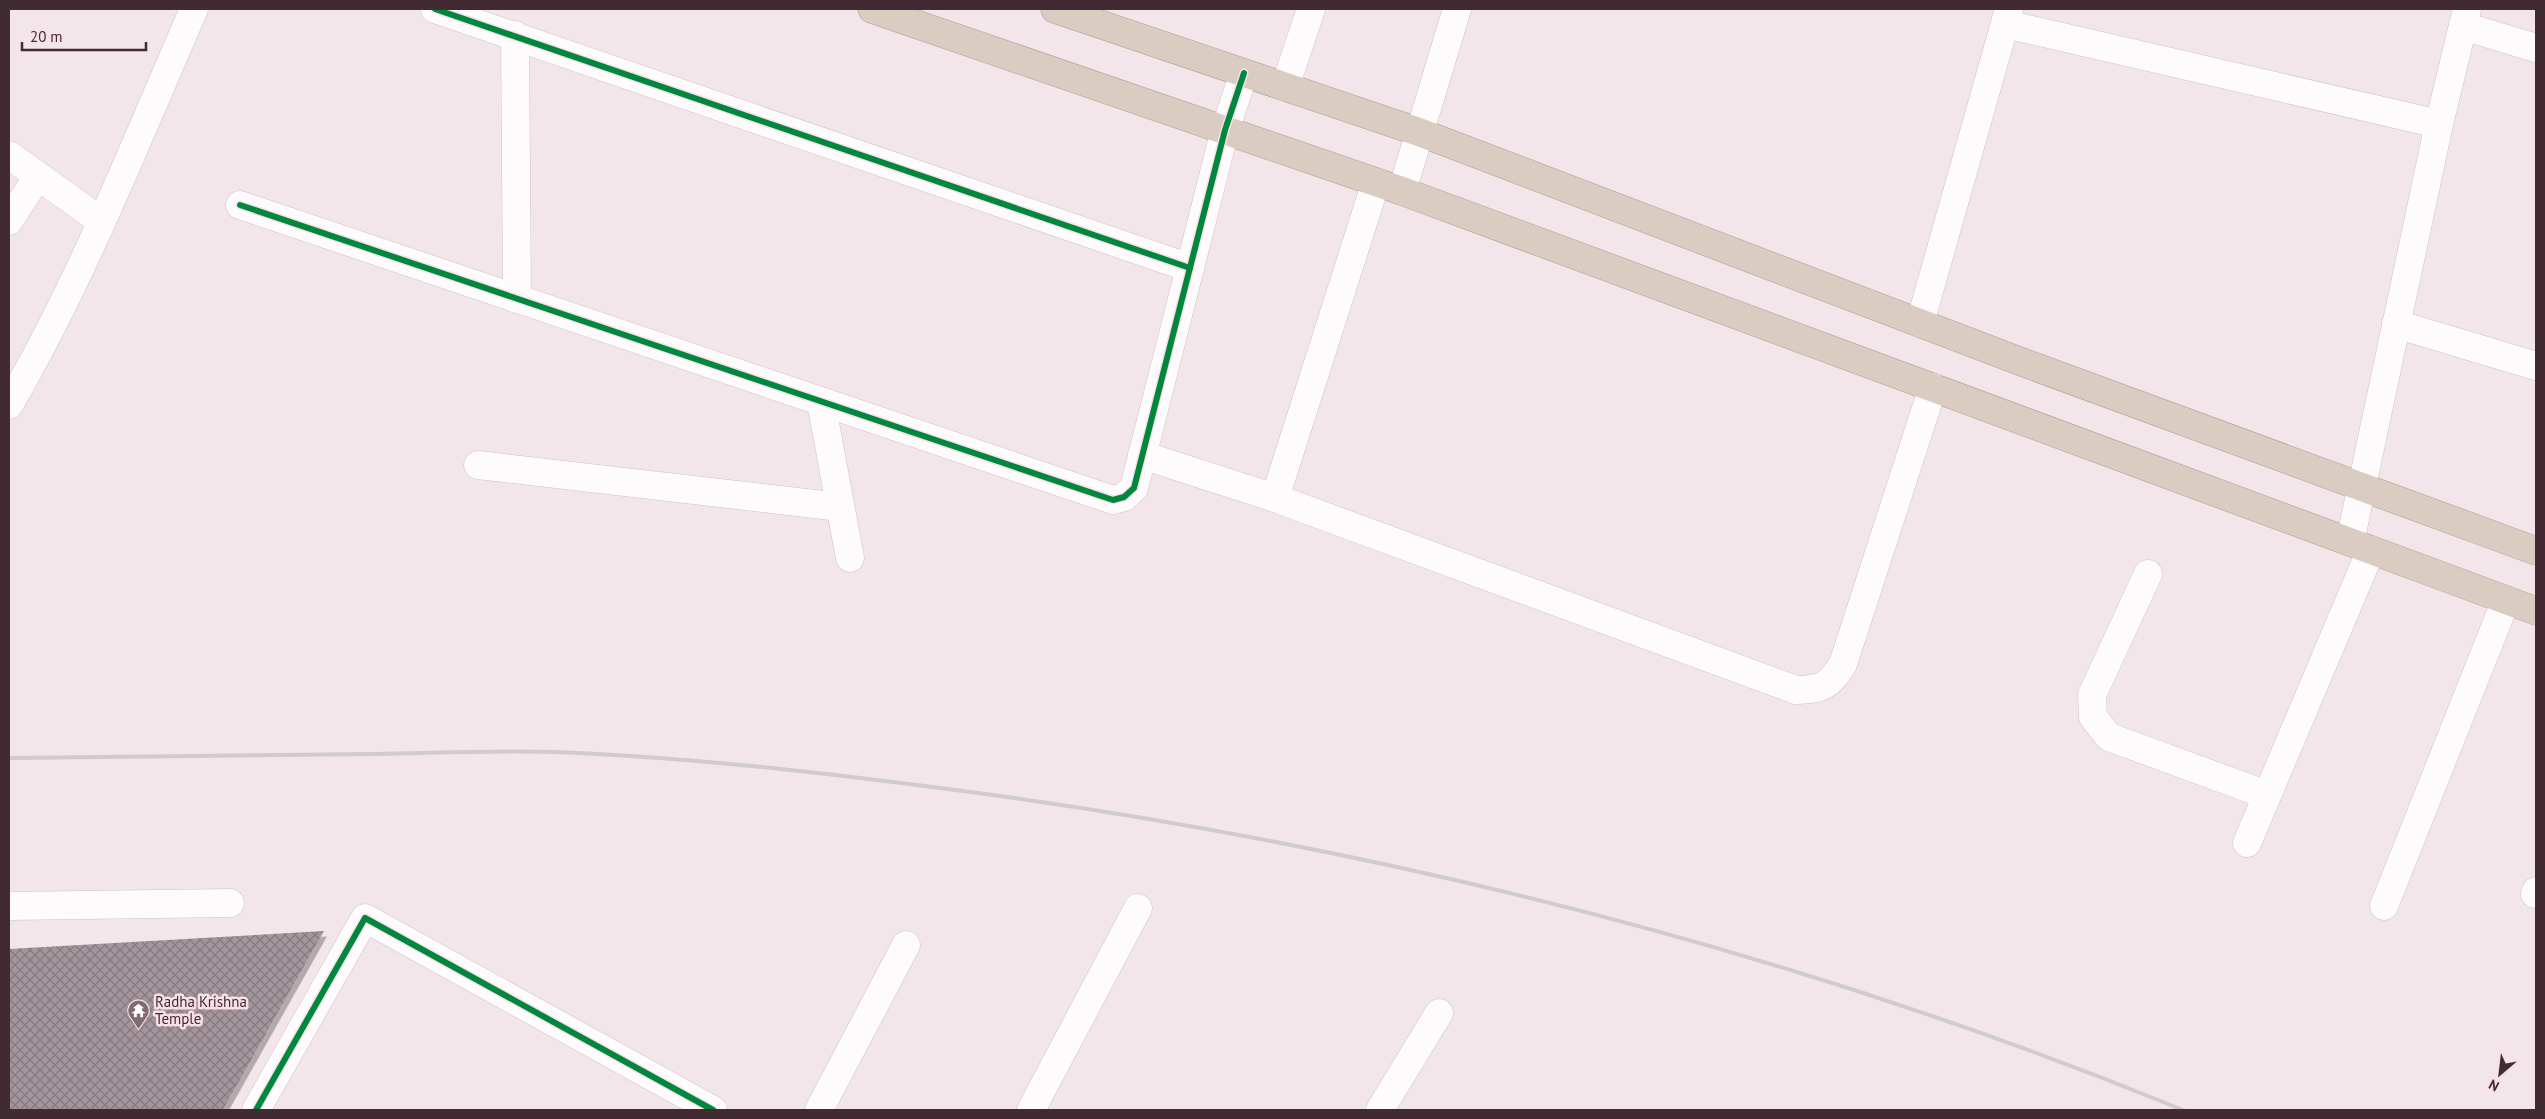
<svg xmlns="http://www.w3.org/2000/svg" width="2545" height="1119" viewBox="0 0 2545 1119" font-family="'PT Sans',sans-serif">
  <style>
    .building { fill: url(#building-cross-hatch); filter: url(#shadow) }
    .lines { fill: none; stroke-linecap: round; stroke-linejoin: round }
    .minor-casing { stroke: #d1c1c7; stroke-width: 29 }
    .highway-casing { stroke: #af9b91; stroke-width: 29 }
    .minor { stroke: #fdfbfc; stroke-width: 28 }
    .highway { stroke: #daccc0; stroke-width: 28 }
    .rail { stroke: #d0cbcc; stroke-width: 4 }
    .cycleway-casing { stroke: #f9e0e8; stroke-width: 9 }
    .cycleway { stroke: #00873e; stroke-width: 6 }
    .labels { text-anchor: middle; stroke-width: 5; stroke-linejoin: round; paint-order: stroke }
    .poi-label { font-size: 15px; fill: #412a32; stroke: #f9e0e8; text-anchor: start }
  </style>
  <defs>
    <pattern id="building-cross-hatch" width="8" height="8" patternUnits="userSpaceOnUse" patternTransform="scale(1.25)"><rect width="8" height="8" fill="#a3959c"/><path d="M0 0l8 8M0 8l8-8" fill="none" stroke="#867a80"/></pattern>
    <filter id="shadow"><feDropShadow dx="3" dy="5.5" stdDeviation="0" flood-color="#0004"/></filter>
  </defs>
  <rect width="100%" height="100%" fill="#f3e6ea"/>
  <!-- building -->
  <polygon class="building" points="324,931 223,1110 9,1110 9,949"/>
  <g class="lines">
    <defs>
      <g id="minor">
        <polyline points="435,9 1190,268"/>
        <polyline points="2005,24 2439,124"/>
        <polyline points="2463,26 2536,48"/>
        <polyline points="515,35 517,299"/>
        <polyline points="1285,87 1311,9"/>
        <polyline points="9,155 101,221"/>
        <polyline points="1402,191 1457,9"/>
        <polyline points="240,205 1113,500 1124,497 1134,488 1225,130 1244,73"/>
        <polyline points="9,221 38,176"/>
        <polyline points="1920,323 2009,9"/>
        <polyline points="2396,324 2536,366"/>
        <polyline points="821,402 850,558"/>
        <path d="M9 405C82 279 136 142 194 9"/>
        <path d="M1142 455 1275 498 1796 690C1823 689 1828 687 1843 664L1933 387"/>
        <polyline points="478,465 840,507"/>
        <polyline points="1275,498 1376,182"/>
        <polyline points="2350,542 2439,124 2467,9"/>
        <polyline points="2148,574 2092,695 2093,717 2109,737 2267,795"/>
        <polyline points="2247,843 2371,550"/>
        <polyline points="2535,894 2536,891"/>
        <polyline points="9,906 230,903"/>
        <polyline points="2384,906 2506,600"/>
        <polyline points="256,1110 365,918 713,1110"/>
        <polyline points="819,1110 906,945"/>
        <polyline points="1031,1110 1138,908"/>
        <polyline points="1380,1110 1439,1013"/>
      </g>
      <g id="highway">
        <polyline points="872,9 1402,191 2536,611"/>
        <polyline points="1055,9 1419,132 2022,362 2536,551"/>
      </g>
    </defs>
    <!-- minor casing -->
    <use href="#minor" class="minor-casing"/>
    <!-- highway casing -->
    <use href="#highway" class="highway-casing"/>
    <!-- minor -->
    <use href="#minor" class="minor"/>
    <!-- highway -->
    <use href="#highway" class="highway"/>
    <!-- rail -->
    <path class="rail" d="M9 758C132 757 254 755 377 754 436 753 496 750 556 752 704 758 853 776 1000 796 1405 853 1804 955 2183 1110"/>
    <defs>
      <g id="cycleway">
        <polyline points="435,9 1190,268"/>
        <polyline points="240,205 1113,500 1124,497 1134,488 1225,130 1244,73"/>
        <polyline points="256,1110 365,918 713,1110"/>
      </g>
    </defs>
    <!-- cycleway casing -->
    <use href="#cycleway" class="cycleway-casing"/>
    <!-- cycleway -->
    <use href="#cycleway" class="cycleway"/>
  </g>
  <!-- icons -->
  <defs>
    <symbol id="temple-pin" viewBox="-11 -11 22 30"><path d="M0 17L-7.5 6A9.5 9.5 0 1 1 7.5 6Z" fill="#7f6c72" stroke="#f9e0e8"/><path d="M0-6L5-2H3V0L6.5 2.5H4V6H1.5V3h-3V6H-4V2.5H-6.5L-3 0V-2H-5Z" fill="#fff"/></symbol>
  </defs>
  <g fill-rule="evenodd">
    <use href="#temple-pin" x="126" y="998" width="25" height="34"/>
  </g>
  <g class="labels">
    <!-- poi labels -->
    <g class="poi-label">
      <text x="155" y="1007">Radha Krishna<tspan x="155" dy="17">Temple</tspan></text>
    </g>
  </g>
  <!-- border -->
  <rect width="2545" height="1119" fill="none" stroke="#412a32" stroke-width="20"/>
  <!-- north arrow -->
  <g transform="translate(2500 1074) rotate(208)" stroke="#f9e0e8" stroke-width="4" paint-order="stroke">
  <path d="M0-4L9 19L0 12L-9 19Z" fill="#412a32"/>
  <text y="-8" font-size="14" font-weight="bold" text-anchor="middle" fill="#412a32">N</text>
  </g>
  <!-- scale -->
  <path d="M22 42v8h124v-8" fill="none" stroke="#412a32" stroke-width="2.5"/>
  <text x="30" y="42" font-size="15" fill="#412a32" stroke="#f9e0e8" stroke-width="4" paint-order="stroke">20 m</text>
</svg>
